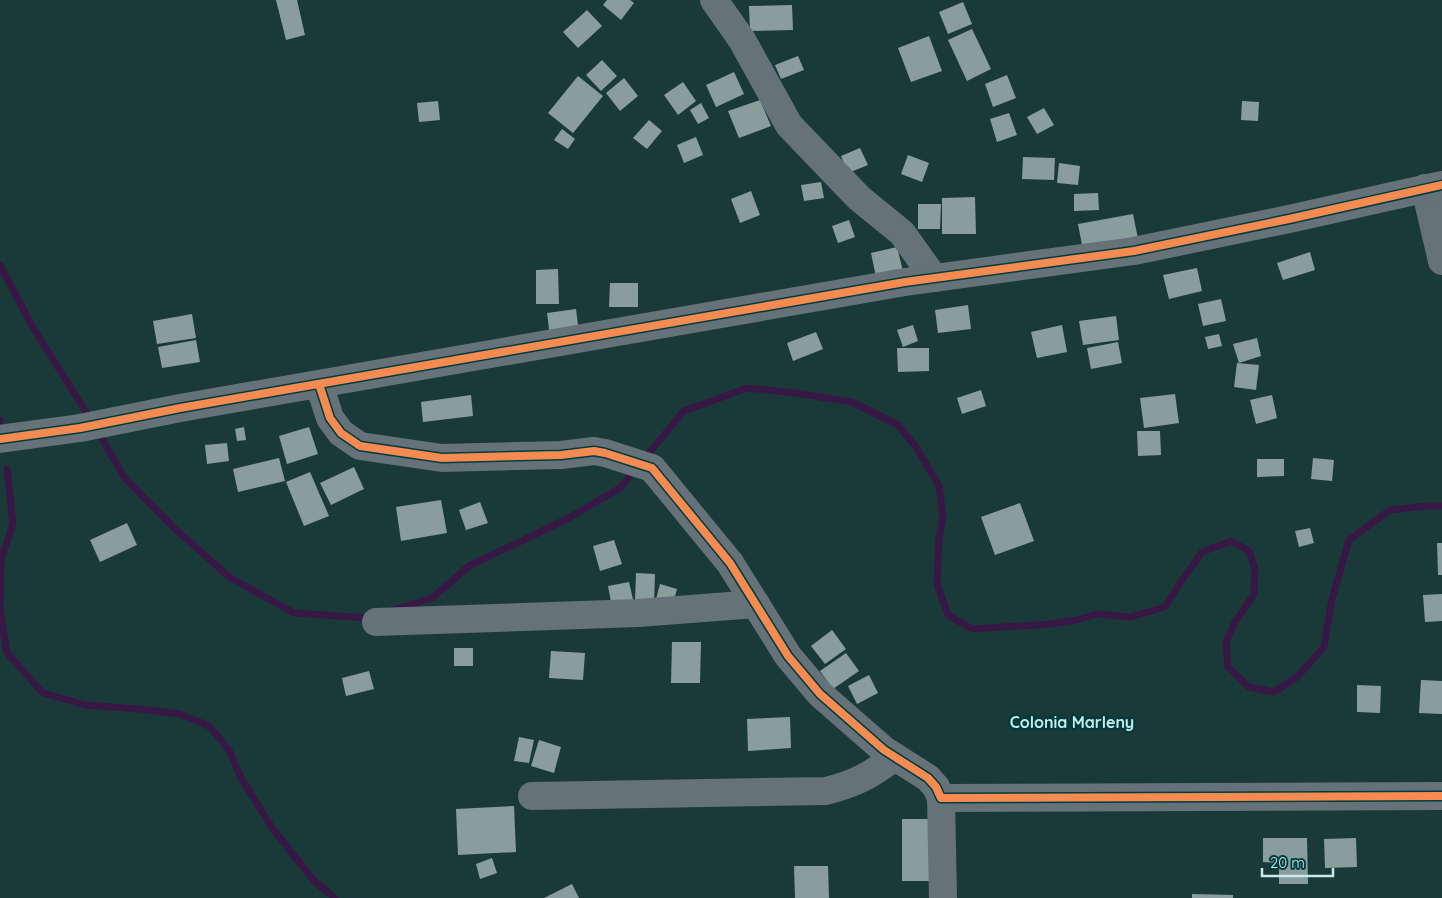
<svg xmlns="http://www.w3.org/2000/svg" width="1442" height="898" viewBox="0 0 1442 898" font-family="Quicksand,sans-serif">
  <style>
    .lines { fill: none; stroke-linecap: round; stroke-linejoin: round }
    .stream { stroke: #371845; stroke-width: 7 }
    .building { fill: #899e9c }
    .street { stroke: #657279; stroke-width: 28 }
    .cycleway-casing { stroke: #003c3d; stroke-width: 11 }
    .cycleway { stroke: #f68b52; stroke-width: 8 }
    .labels { text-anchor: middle; stroke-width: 5; stroke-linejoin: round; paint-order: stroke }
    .neighbourhood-label { font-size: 16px; font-weight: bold; fill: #c9eaea; stroke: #003c3d }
  </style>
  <rect width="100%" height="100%" fill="#1a3a3a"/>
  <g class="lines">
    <!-- stream -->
    <g class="stream">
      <polyline points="0,265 32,326 91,420"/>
      <polyline points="0,420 0,425"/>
      <polyline points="98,432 124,477 172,526 229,577 294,613 367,618 371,617"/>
      <polyline points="644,459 684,411 747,388 796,393 852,402 898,425 916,447 939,486 943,517 939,539 937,584 948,615 972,629 1050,624 1076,620 1097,614 1130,617 1165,607 1182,580 1202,552 1231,541 1249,551 1255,569 1254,594 1235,622 1226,643 1228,667 1249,687 1274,692 1297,677 1324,647 1332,599 1349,540 1390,510 1426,506 1442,506"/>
      <polyline points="7,469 13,524 1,559 0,610 7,653 43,693 85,705 139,709 180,714 209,726 229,750 241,778 273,829 314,881 335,898"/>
      <polyline points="393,610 432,598 469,566 567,519 620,488 635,469"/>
    </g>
  </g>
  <!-- building -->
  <g class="building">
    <polygon points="276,0 297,0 305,35 286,40"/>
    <polygon points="607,0 630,0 634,3 621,20 603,5"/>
    <polygon points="963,2 972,24 948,34 939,12"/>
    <polygon points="792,5 793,30 750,31 749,6"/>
    <polygon points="587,10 602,26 578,48 563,32"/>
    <polygon points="972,29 991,69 967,81 948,40"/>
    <polygon points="929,36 942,71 911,82 898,48"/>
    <polygon points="798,56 804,70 781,79 775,65"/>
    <polygon points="602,60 617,76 601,91 586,75"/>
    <polygon points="734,72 744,94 716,107 706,85"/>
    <polygon points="1007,75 1016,98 993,107 985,84"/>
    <polygon points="578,76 603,96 573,133 548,113"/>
    <polygon points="624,78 638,96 620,111 606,93"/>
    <polygon points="683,82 696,101 678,115 664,95"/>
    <polygon points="760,100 771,126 739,138 728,111"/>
    <polygon points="438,101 440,120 419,122 417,103"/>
    <polygon points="1242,101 1259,102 1258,121 1241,120"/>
    <polygon points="701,103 709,118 698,124 690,110"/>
    <polygon points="1044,108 1054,125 1037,134 1027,117"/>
    <polygon points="1009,113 1017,135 997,142 990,119"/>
    <polygon points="649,120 662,131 647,149 633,138"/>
    <polygon points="562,129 575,139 568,149 554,140"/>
    <polygon points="696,137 703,155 684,163 677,145"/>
    <polygon points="860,148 868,165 848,173 841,156"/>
    <polygon points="908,155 929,163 922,182 901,174"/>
    <polygon points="1023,157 1055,158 1054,180 1022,179"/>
    <polygon points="1059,163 1080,166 1078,185 1057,183"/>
    <polygon points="821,182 824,198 804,201 801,185"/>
    <polygon points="751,191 760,215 740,223 731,199"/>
    <polygon points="1098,193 1099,210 1074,211 1074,194"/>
    <polygon points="975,197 976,234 942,234 942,198"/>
    <polygon points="918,204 941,204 940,229 918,229"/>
    <polygon points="1133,214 1138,239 1083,250 1078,224"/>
    <polygon points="849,220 855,237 838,243 832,226"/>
    <polygon points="897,247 903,271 876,277 871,253"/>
    <polygon points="1310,252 1315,270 1283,280 1277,263"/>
    <polygon points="1197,268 1202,291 1169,299 1163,275"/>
    <polygon points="558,269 559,304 536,304 536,270"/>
    <polygon points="610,283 638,283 638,307 609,307"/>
    <polygon points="1221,299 1226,321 1203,326 1198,304"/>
    <polygon points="968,305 971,329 938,333 935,310"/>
    <polygon points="576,309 579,333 550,337 547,313"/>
    <polygon points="192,314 196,338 157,344 153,321"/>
    <polygon points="1116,316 1119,340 1083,345 1079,321"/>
    <polygon points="913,325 918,341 903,347 897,330"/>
    <polygon points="1062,325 1067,352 1037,358 1031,332"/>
    <polygon points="816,332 823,349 793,361 787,343"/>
    <polygon points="1219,334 1222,346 1208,349 1205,337"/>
    <polygon points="1257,338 1261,356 1239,363 1233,344"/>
    <polygon points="196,340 200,362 162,368 158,347"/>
    <polygon points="1118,342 1122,363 1091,369 1087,348"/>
    <polygon points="897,348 929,348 929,371 898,372"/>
    <polygon points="1237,363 1259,365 1256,390 1234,387"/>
    <polygon points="981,390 986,406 962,414 957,398"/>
    <polygon points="1175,394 1179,423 1144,428 1140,398"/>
    <polygon points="471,395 473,416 423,422 421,402"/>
    <polygon points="1272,395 1277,418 1256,424 1250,400"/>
    <polygon points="244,427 246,440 237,441 235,429"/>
    <polygon points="309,427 318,454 287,464 279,436"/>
    <polygon points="1137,431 1160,431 1161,455 1138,456"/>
    <polygon points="227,443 229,461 207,464 205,445"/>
    <polygon points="279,458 285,481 238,492 233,469"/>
    <polygon points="1313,458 1334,460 1332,481 1311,479"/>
    <polygon points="1257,459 1284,459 1284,476 1257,477"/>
    <polygon points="354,467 364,489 331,505 320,483"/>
    <polygon points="310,472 329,516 304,526 286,482"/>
    <polygon points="441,500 447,533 401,541 396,507"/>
    <polygon points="480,502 488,523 466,530 459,510"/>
    <polygon points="1020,503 1034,541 995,555 981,517"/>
    <polygon points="127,523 137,545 100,562 90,540"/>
    <polygon points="1310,528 1314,543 1299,547 1295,531"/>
    <polygon points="614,540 622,564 600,571 593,546"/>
    <polygon points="1437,543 1442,543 1442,575 1438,575"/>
    <polygon points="636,573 655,574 654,603 635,602"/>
    <polygon points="629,582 635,608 613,613 608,586"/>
    <polygon points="660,584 677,589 673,604 656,599"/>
    <polygon points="1442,594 1442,621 1425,622 1423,595"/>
    <polygon points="832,630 846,649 825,664 811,646"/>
    <polygon points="672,642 701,642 700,683 671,683"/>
    <rect x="454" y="648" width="19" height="18"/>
    <polygon points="551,651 585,653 583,680 549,678"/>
    <polygon points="846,653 859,671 833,689 820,671"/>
    <polygon points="369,671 374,689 346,696 342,678"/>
    <polygon points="869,675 878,693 857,704 848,686"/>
    <polygon points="1421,680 1442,681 1442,714 1419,713"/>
    <polygon points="1357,685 1381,686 1380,713 1357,712"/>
    <polygon points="790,717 791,748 748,751 747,719"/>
    <polygon points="519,737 534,740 529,763 514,761"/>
    <polygon points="539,740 561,747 554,773 531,766"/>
    <polygon points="514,806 516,852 458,855 456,809"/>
    <rect x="902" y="819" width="29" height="62"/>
    <polygon points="1263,838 1307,838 1308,884 1279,884 1279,863 1263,862"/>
    <polygon points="1356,838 1357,867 1325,868 1324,839"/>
    <polygon points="492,858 497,873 480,879 476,864"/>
    <polygon points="794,866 828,866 829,898 795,898"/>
    <polygon points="572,884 579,898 544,898"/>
    <polygon points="1192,894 1233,895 1233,898 1192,898"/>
  </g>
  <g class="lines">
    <!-- street -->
    <g class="street">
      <polyline points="714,0 742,40 789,125 859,198 902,233 934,278"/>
      <polyline points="1425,188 1442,261"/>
      <polyline points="319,384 330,418 341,433 360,446 442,458 561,455 594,451 605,453 652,468 730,563 788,656 820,694 884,750 928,778 936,787 941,798 1442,796"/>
      <polyline points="0,439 80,428 180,408 905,282 1134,251 1289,219 1442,185"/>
      <polyline points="376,622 638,613 756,604"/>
      <path d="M532 796 826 791C857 783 869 776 895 757"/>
      <polyline points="941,798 943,898"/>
    </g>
    <defs>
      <g id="cycleway">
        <polyline points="319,384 330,418 341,433 360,446 442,458 561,455 594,451 605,453 652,468 730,563 788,656 820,694 884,750 928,778 936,787 941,798 1442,796"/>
        <polyline points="0,439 80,428 180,408 905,282 1134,251 1289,219 1442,185"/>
      </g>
    </defs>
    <!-- cycleway casing -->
    <use href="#cycleway" class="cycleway-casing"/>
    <!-- cycleway -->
    <use href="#cycleway" class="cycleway"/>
  </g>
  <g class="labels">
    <!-- neighbourhood labels -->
    <g class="neighbourhood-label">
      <text x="1072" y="728">Colonia Marleny</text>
    </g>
  </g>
  <!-- scale -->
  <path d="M1262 868v8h71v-8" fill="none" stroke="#c9eaea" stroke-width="2.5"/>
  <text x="1270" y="868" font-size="15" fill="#c9eaea" stroke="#003c3d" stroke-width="4" paint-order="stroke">20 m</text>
</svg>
